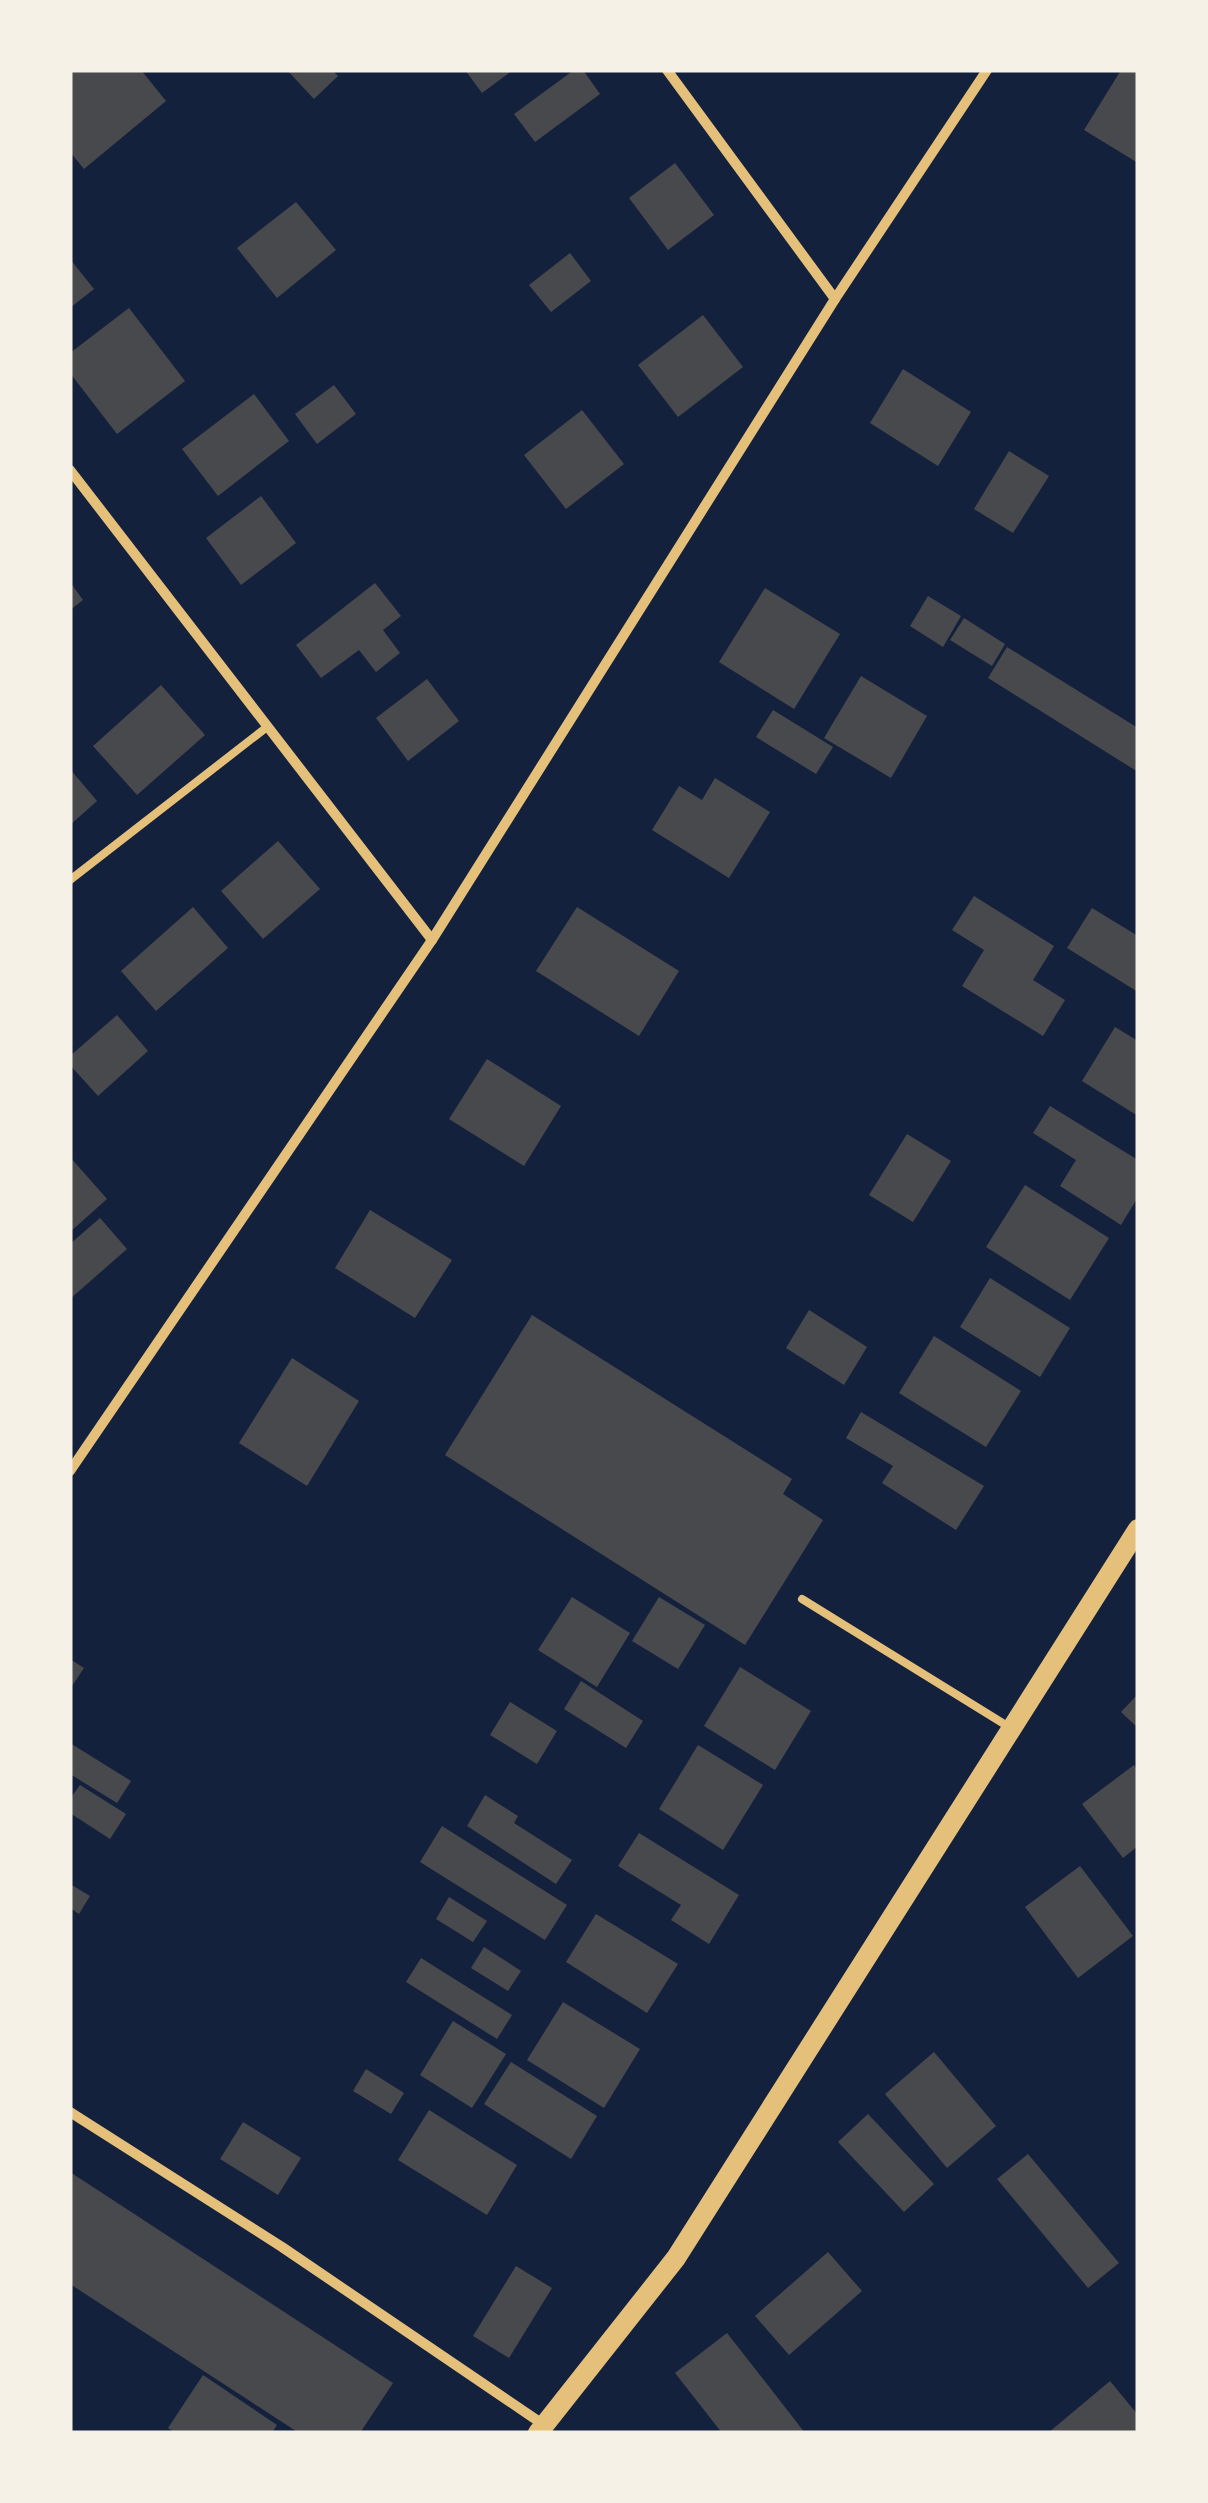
<svg xmlns="http://www.w3.org/2000/svg" width="1208" height="2503" viewBox="0 0 1208 2503" font-family="Barlow,sans-serif">
  <style>
    .building { fill: #48494c }
    .lines { fill: none; stroke-linecap: round; stroke-linejoin: round }
    .service { stroke: #e5c07b; stroke-width: 8 }
    .minor { stroke: #e5c07b; stroke-width: 10 }
    .secondary { stroke: #e5c07b; stroke-width: 20 }
  </style>
  <rect width="100%" height="100%" fill="#14213d"/>
  <!-- building -->
  <g class="building">
    <polygon points="70,70 141,70 166,101 84,169 70,152"/>
    <polygon points="287,70 332,70 338,76 314,99"/>
    <polygon points="465,70 513,70 482,93"/>
    <polygon points="574,70 583,70 600,94 535,142 514,114"/>
    <polygon points="1121,70 1138,70 1138,163 1084,130"/>
    <polygon points="675,163 714,215 668,250 629,198"/>
    <polygon points="296,202 336,250 277,298 237,248"/>
    <polygon points="570,253 591,281 551,312 529,285"/>
    <polygon points="70,259 94,289 70,308"/>
    <polygon points="129,308 185,381 117,434 70,373 70,353"/>
    <polygon points="703,315 743,367 678,417 638,365"/>
    <polygon points="903,369 971,412 938,466 870,423"/>
    <polygon points="334,385 356,414 317,444 295,414"/>
    <polygon points="254,394 289,441 218,496 182,449"/>
    <polygon points="582,410 624,464 566,509 524,455"/>
    <polygon points="1009,451 1049,476 1013,533 974,509"/>
    <polygon points="261,496 296,543 241,585 206,538"/>
    <polygon points="70,582 83,600 70,610"/>
    <polygon points="375,583 401,616 383,630 400,653 376,672 359,650 321,678 296,645"/>
    <polygon points="765,588 840,634 794,709 719,662"/>
    <polygon points="928,596 961,616 943,647 910,626"/>
    <polygon points="964,618 1005,644 992,666 950,640"/>
    <polygon points="1007,647 1138,728 1138,772 988,678"/>
    <polygon points="861,676 927,716 891,778 824,738"/>
    <polygon points="427,679 459,721 408,761 376,718"/>
    <polygon points="161,685 205,735 137,795 93,746"/>
    <polygon points="773,710 833,747 816,774 756,737"/>
    <polygon points="70,769 97,801 70,825"/>
    <polygon points="715,778 770,812 729,878 652,830 679,786 702,800"/>
    <polygon points="278,841 320,889 263,939 221,891"/>
    <polygon points="974,896 1054,946 1033,980 1065,1000 1043,1036 962,986 984,950 952,930"/>
    <polygon points="193,907 228,948 156,1011 121,971"/>
    <polygon points="577,907 679,971 639,1036 536,971"/>
    <polygon points="1092,908 1138,936 1138,992 1067,948"/>
    <polygon points="117,1015 148,1051 98,1096 70,1065 70,1056"/>
    <polygon points="1115,1027 1138,1041 1138,1116 1082,1081"/>
    <polygon points="487,1059 561,1106 524,1166 449,1119"/>
    <polygon points="1050,1106 1138,1160 1138,1197 1121,1225 1060,1186 1076,1160 1033,1133"/>
    <polygon points="907,1134 951,1161 913,1222 869,1195"/>
    <polygon points="70,1157 107,1199 70,1232"/>
    <polygon points="1025,1185 1109,1238 1070,1300 986,1247"/>
    <polygon points="370,1210 452,1260 415,1318 335,1268"/>
    <polygon points="100,1218 127,1249 70,1299 70,1244"/>
    <polygon points="990,1278 1070,1328 1040,1377 960,1327"/>
    <polygon points="809,1310 867,1347 844,1385 786,1348"/>
    <polygon points="532,1315 792,1479 783,1494 823,1520 745,1645 445,1455"/>
    <polygon points="934,1336 1021,1391 986,1447 899,1393"/>
    <polygon points="292,1358 359,1401 307,1486 239,1443"/>
    <polygon points="861,1412 984,1486 956,1530 882,1483 893,1466 846,1438"/>
    <polygon points="572,1597 630,1633 597,1687 538,1650"/>
    <polygon points="659,1597 705,1625 678,1669 632,1641"/>
    <polygon points="70,1659 84,1668 70,1689"/>
    <polygon points="740,1667 811,1711 775,1770 704,1726"/>
    <polygon points="581,1681 643,1721 626,1748 564,1709"/>
    <polygon points="1138,1694 1138,1728 1121,1712"/>
    <polygon points="510,1702 557,1731 537,1764 490,1735"/>
    <polygon points="70,1743 131,1781 117,1803 70,1774"/>
    <polygon points="698,1745 763,1785 723,1850 659,1809"/>
    <polygon points="1134,1765 1138,1771 1138,1846 1123,1858 1082,1804"/>
    <polygon points="80,1785 126,1814 110,1839 70,1813 70,1799"/>
    <polygon points="485,1795 518,1816 514,1823 572,1860 556,1884 467,1826"/>
    <polygon points="442,1826 567,1905 545,1940 420,1862"/>
    <polygon points="639,1833 739,1895 709,1944 671,1920 681,1905 618,1866"/>
    <polygon points="1080,1866 1133,1936 1078,1978 1025,1907"/>
    <polygon points="70,1884 90,1896 79,1914 70,1908"/>
    <polygon points="449,1897 487,1921 473,1942 436,1919"/>
    <polygon points="596,1914 678,1964 647,2013 566,1962"/>
    <polygon points="484,1947 521,1971 508,1991 471,1968"/>
    <polygon points="421,1958 512,2015 497,2039 406,1982"/>
    <polygon points="563,2002 640,2049 604,2108 527,2060"/>
    <polygon points="453,2021 506,2054 472,2108 420,2075"/>
    <polygon points="934,2052 996,2126 947,2168 885,2094"/>
    <polygon points="511,2062 597,2116 571,2159 484,2104"/>
    <polygon points="366,2069 404,2093 391,2114 353,2091"/>
    <polygon points="429,2110 517,2165 487,2215 398,2160"/>
    <polygon points="868,2114 934,2184 904,2212 838,2142"/>
    <polygon points="243,2122 301,2158 278,2195 220,2159"/>
    <polygon points="1028,2154 1119,2263 1088,2288 997,2179"/>
    <polygon points="70,2172 393,2383 360,2433 299,2433 70,2284"/>
    <polygon points="828,2252 862,2291 789,2355 755,2316"/>
    <polygon points="516,2266 552,2288 509,2358 473,2336"/>
    <polygon points="727,2333 767,2384 805,2433 722,2433 675,2373"/>
    <polygon points="203,2375 277,2425 272,2433 175,2433 168,2428"/>
    <polygon points="1110,2381 1138,2415 1138,2433 1048,2433"/>
  </g>
  <g class="lines">
    <!-- service -->
    <g class="service">
      <polyline points="70,880 267,727"/>
      <polyline points="802,1599 1009,1727"/>
    </g>
    <!-- minor -->
    <g class="minor">
      <polyline points="667,70 835,299"/>
      <polyline points="70,470 432,940"/>
      <polyline points="70,1471 432,940 835,299 987,70"/>
      <polyline points="70,2112 282,2247 544,2425"/>
    </g>
    <!-- secondary -->
    <polyline class="secondary" points="538,2433 676,2258 1138,1529"/>
  </g>
  <!-- border -->
  <rect width="1208" height="2503" fill="none" stroke="#f6f1e7" stroke-width="145"/>
</svg>
